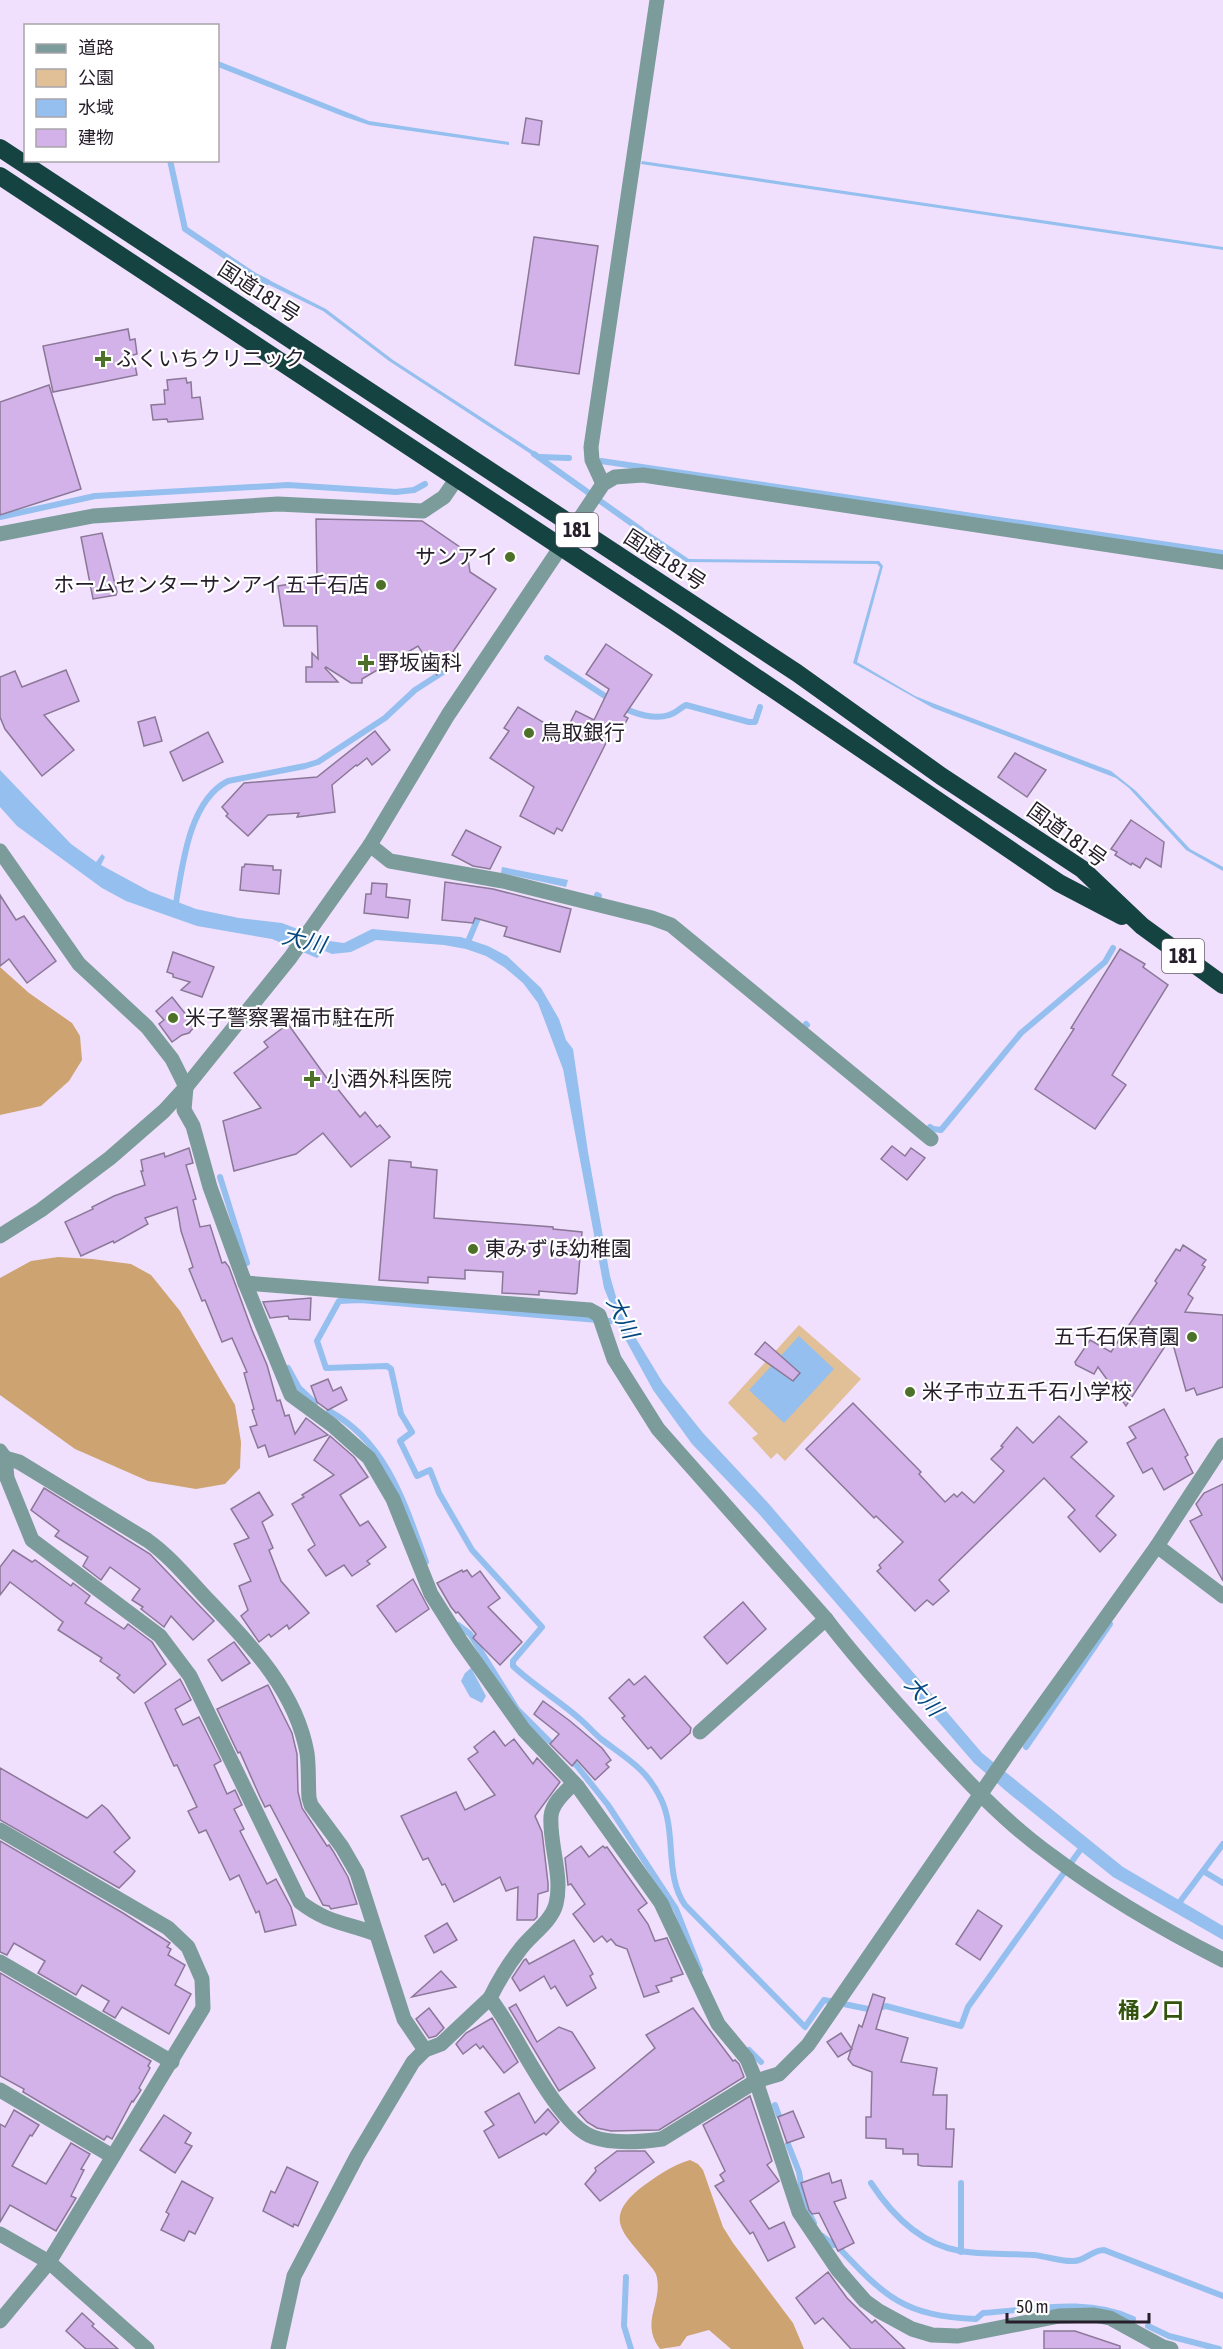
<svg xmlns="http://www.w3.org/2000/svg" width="1223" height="2349" viewBox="0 0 1223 2349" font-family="'Asap Condensed','Noto Sans JP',sans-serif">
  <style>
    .green { fill: #e1bf97 }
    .forest { fill: #cca371 }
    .water { fill: #95bfef }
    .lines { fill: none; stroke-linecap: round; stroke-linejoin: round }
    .stream { stroke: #95bfef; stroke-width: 6 }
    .building { fill: #d2b2e8; stroke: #8b7898; stroke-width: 1.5 }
    .minor { stroke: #7b9c9a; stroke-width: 15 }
    .highway { stroke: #154341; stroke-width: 18 }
    .poi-dot { fill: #4e7129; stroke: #fff; stroke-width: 2 }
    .labels { text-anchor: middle; stroke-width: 4.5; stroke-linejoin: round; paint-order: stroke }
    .shield { fill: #fff; stroke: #67626b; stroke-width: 1.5 }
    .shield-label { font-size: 20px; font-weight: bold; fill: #261e2b }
    .street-label { font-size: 21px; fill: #261e2b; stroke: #fff }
    .poi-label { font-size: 21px; fill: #261e2b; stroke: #fff; text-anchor: start }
    .water-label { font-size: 22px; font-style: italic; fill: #064780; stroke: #fff }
    .neighbourhood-label { font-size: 22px; font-weight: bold; fill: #345310; stroke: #fff }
  </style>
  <rect width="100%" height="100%" fill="#f1e0fd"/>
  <!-- green -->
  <polygon class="green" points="799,1325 861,1379 785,1461 777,1453 771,1459 752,1438 758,1434 728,1403"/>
  <!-- forest -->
  <g class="forest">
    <polygon points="0,967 29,993 72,1023 80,1036 82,1060 69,1081 41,1106 0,1115"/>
    <polygon points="58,1257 92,1259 131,1264 151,1275 180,1311 235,1405 241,1442 240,1468 225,1484 196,1489 148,1481 75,1449 0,1395 0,1278 31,1261"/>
    <path d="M690 2160 698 2164 703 2170 723 2227 733 2243 793 2323 804 2349H731L709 2330 687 2336 680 2346 660 2349C640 2322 662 2305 657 2278 656 2271 651 2267 647 2262 625 2234 603 2220 638 2190 652 2179 672 2165 690 2160Z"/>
  </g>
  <!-- water -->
  <g class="water">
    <polygon points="218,61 369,121 509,142 509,145 369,125 345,117 218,67"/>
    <polygon points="642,161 1223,247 1223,250 641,164"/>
    <polygon points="263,277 326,309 393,360 541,456 540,460 389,361 323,311 261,281 260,279"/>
    <polygon points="638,525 689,559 879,561 883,566 857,662 915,696 935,704 1111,771 1136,791 1190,849 1223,867 1223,871 1186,850 1129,788 1116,778 933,708 853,663 880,567 877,564 686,562 636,528"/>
    <polygon points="0,770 71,844 96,862 102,854 105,857 101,865 149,891 196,909 239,918 282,923 329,941 344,943 372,929 461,937 488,946 507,956 541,988 559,1019 566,1040 573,1049 588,1152 610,1276 617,1300 629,1327 663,1383 703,1433 769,1504 982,1753 1123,1867 1223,1926 1223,1940 1113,1877 1006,1791 974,1763 760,1515 692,1444 653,1390 623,1335 604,1288 563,1069 538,1003 523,983 504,967 486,956 466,949 444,945 376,940 351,952 332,954 325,951 317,958 272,939 197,926 126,901 102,888 17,826 0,807"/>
    <polygon points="502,867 568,880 566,887 501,873"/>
    <polygon points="799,1336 834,1369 784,1423 749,1390"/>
    <polygon points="471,1668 486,1696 482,1703 470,1697 461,1681 465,1673"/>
  </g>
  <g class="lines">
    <!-- stream -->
    <g class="stream">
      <polyline points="170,160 185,229 255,276 267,282"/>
      <polyline points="534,454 641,530"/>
      <polyline points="539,457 569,458"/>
      <polyline points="601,461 1223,553"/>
      <polyline points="0,517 95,496 288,485 396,492 414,490 425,484"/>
      <polyline points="547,658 611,700"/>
      <path d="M622 707C635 714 655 720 669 715 676 713 680 708 686 705L749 722H755L760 707"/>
      <polyline points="597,895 599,896"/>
      <path d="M175 909C182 869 188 801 228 781L305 766 318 762 385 718 415 690 443 672"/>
      <polyline points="467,944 481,911"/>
      <polyline points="806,1024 807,1025"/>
      <polyline points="930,1127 933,1129 941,1130 1021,1033 1105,962 1113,948"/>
      <polyline points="220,1177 247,1263"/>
      <path d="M622 1322 360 1300 339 1301 317 1341 326 1368 387 1366 391 1369 401 1414 412 1432 400 1441 417 1476 430 1470 439 1493 472 1550 542 1627 513 1661V1666C534 1686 560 1701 581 1720 588 1726 594 1733 601 1739 626 1758 647 1769 661 1799 677 1832 664 1875 685 1905L805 2027 824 2000 873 2010 886 2006 961 2026 968 2007 1083 1846"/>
      <polyline points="288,1368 299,1388 315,1403"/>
      <path d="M329 1411C387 1442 405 1505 426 1562"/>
      <polyline points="458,1625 470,1634 517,1709 549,1741"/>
      <polyline points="1026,1747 1110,1624"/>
      <polyline points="569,1759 577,1766 608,1805 676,1909 700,1970"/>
      <polyline points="1203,1871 1223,1883"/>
      <polyline points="1179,1903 1223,1844"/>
      <polyline points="749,2050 761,2062"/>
      <polyline points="775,2105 779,2116"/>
      <polyline points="788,2144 799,2172 804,2204 814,2223"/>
      <path d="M871 2183C892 2215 920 2244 960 2251 983 2255 1009 2253 1033 2255 1047 2256 1060 2262 1074 2261 1085 2261 1092 2250 1104 2250L1223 2296"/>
      <polyline points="961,2183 961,2252"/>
      <polyline points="822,2236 834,2245"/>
      <path d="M839 2248C886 2298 905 2316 976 2319L983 2313C1032 2310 1087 2297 1133 2319"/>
      <polyline points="626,2277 624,2326 631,2349"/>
      <polyline points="1148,2326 1169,2336 1219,2349"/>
    </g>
  </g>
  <!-- building -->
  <g class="building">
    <polygon points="526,118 542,121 539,145 522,143"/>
    <polygon points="534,237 598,246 579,374 515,365"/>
    <polygon points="128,329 130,340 135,339 137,354 133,355 137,375 53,392 43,346"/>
    <polygon points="186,378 187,383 191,382 192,398 200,397 203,419 168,422 167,419 153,420 151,405 165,404 164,390 168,390 167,380"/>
    <polygon points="49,385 81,489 0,515 0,402"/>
    <polygon points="316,519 422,521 467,552 470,572 496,589 437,675 418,646 362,679 362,683 351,683 326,667 325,668 338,682 306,682 306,667 312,667 312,653 318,659 317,626 284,626 278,586 317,580"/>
    <polygon points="102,533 117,592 116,595 93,599 81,537"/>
    <polygon points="606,644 652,675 624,716 628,718 620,733 613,729 562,831 557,828 554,834 520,816 534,787 490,758 509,731 504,728 518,707 564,735 576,711 594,720 609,689 586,674"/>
    <polygon points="66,670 79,701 44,715 74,750 42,776 5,729 0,717 0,677 15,671 22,687"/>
    <polygon points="155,717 162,741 144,746 138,722"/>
    <polygon points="375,731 390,750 372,765 367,758 357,766 356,765 332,785 335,812 297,817 299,813 268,815 248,836 226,816 228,814 222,807 244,783 317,777"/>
    <polygon points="208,732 223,762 183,781 170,752"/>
    <polygon points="1015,753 1046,770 1027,797 998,777"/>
    <polygon points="1131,820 1164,842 1161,867 1146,858 1140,868 1132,863 1131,865 1115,855 1117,852 1111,849"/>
    <polygon points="466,830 501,847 490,869 473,866 452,855"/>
    <polygon points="245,864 273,866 273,870 281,870 279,894 240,890 242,867 244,867"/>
    <polygon points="445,882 493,889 571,909 560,952 504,936 507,927 475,918 473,923 442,920"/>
    <polygon points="372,883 387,884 386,897 410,900 408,918 364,913 366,894 371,894"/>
    <polygon points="0,895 16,920 24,916 56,961 27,983 9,959 0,966"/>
    <polygon points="1120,949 1145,964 1143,967 1168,985 1112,1075 1126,1085 1095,1129 1035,1089 1074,1029 1071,1028"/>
    <polygon points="173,952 214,967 202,997 181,990 190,982 173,977 173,974 167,972"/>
    <polygon points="172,997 195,1026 189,1033 182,1035 172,1042 159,1024 164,1020 156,1011"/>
    <polygon points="288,1024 331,1084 333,1083 360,1117 365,1112 377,1127 380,1125 390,1137 351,1167 323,1133 296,1154 234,1171 223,1121 261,1108 234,1073 268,1047 264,1042"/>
    <polygon points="892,1146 905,1156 911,1148 925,1158 907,1180 881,1159"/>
    <polygon points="189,1148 193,1163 186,1165 196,1199 193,1200 200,1227 210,1225 222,1263 225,1262 229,1267 252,1330 267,1365 277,1401 280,1400 285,1416 289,1415 295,1434 306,1418 328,1435 269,1457 265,1445 258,1448 250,1427 257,1425 252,1410 254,1409 244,1373 247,1372 232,1338 222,1342 205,1300 202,1301 189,1269 193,1267 181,1231 177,1207 145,1218 148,1224 114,1243 113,1241 81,1256 65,1222 93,1209 92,1207 114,1196 145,1185 141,1171 143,1171 141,1160 164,1153 165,1157"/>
    <polygon points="389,1160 411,1162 411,1167 437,1170 434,1218 553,1227 553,1229 582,1232 577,1293 575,1294 539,1291 539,1295 502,1293 503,1272 465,1270 465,1279 428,1277 428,1283 379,1280"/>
    <polygon points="1183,1245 1206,1260 1202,1265 1205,1267 1188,1294 1193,1298 1185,1312 1223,1315 1223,1387 1197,1395 1194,1388 1186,1391 1171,1337 1126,1406 1098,1367 1094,1374 1076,1365 1075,1362 1090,1340 1111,1352 1157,1283 1155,1281 1176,1249 1180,1251"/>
    <polygon points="311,1298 310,1320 289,1319 288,1316 270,1318 263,1302"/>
    <polygon points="765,1342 800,1373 793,1381 755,1354"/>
    <polygon points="328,1379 333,1391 341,1387 347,1400 328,1410 317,1402 311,1386"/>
    <polygon points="853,1403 921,1472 919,1474 945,1502 954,1494 957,1497 962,1492 974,1503 1004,1471 991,1459 1003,1447 1001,1446 1017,1427 1033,1443 1059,1416 1087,1442 1071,1457 1114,1496 1096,1516 1116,1535 1100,1552 1068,1517 1075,1510 1044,1478 939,1580 949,1591 933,1605 927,1600 915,1611 877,1571 881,1568 879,1565 903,1542 876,1516 874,1518 806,1449"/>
    <polygon points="1164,1409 1188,1455 1185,1457 1193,1473 1164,1490 1152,1468 1143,1473 1127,1443 1136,1438 1129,1427"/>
    <polygon points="330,1436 354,1457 368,1477 340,1495 360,1526 368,1521 386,1547 367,1561 370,1564 352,1576 344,1565 326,1576 308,1550 315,1545 292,1504 304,1497 302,1495 334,1475 314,1460"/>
    <polygon points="1223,1484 1223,1581 1190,1521 1202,1515 1196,1504 1204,1493"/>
    <polygon points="44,1488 150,1554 214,1621 193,1640 171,1616 164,1627 141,1609 143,1607 132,1600 140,1589 110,1567 101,1580 83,1566 88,1557 55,1536 59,1531 31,1510"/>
    <polygon points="259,1492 273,1515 262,1522 273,1548 269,1550 281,1581 309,1613 289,1629 287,1625 271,1637 269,1634 259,1642 241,1616 248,1610 239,1586 251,1581 234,1544 249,1538 231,1509"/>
    <polygon points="13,1550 32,1562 35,1560 71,1586 73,1583 90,1596 85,1603 124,1629 128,1624 152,1642 166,1664 134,1693 117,1678 120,1675 100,1661 102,1658 58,1630 63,1622 10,1582 0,1595 0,1567"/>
    <polygon points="462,1570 463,1572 467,1570 472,1577 480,1571 500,1598 488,1607 522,1642 500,1665 473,1638 476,1634 458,1612 456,1613 451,1607 437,1583"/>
    <polygon points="413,1579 429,1609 396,1632 377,1606"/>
    <polygon points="743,1602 766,1629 727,1664 704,1637"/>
    <polygon points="234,1642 250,1663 222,1681 208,1660"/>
    <polygon points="645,1676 691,1728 690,1733 661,1759 651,1747 648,1749 622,1718 625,1716 609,1698 629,1679 634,1685"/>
    <polygon points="180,1679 191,1700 175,1709 183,1725 199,1717 221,1761 214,1765 227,1794 235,1790 242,1805 234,1809 244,1829 240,1831 267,1884 276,1879 291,1907 296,1925 265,1932 259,1911 256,1913 239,1875 230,1880 206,1830 199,1833 188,1811 197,1807 177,1765 174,1766 145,1703"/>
    <polygon points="268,1685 292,1733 297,1754 298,1792 302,1808 327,1846 329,1845 333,1851 348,1877 357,1904 331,1909 329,1906 323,1905 270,1805 265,1807 260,1797 240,1752 238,1753 217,1709"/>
    <polygon points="543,1701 570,1721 602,1748 611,1760 606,1764 609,1767 595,1780 577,1760 572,1766 550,1744 559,1734 534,1714"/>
    <polygon points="494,1731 505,1746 514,1739 533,1764 537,1758 560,1782 535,1816 542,1832 548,1883 548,1891 538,1894 537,1917 534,1920 517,1920 518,1887 506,1891 500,1877 454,1902 445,1884 442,1885 428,1858 423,1860 401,1816 456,1792 465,1810 495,1795 468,1759 478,1752 474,1747"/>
    <polygon points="0,1768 87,1818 102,1805 108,1810 130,1838 114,1852 135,1871 132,1875 119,1888 0,1820"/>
    <polygon points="0,1841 123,1913 170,1943 167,1947 171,1949 168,1955 185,1965 175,1985 191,1994 169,2034 122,2007 115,2018 103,2011 109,2001 82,1985 76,1995 38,1973 45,1961 14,1943 7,1955 0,1952"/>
    <polygon points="581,1846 589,1857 603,1846 605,1848 607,1847 647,1903 638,1910 648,1924 655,1941 667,1938 683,1974 671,1978 672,1981 656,1986 659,1992 644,1997 627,1949 616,1945 611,1939 607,1942 602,1936 594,1942 573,1914 585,1904 571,1884 568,1885 565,1858"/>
    <polygon points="978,1910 1002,1926 980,1960 956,1944"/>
    <polygon points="447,1923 457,1940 434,1953 425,1936"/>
    <polygon points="574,1940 593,1974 590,1976 596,1988 567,2006 555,1986 551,1989 544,1976 520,1991 512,1978 524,1960 526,1959 529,1964"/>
    <polygon points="441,1971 456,1987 412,1997"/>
    <polygon points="0,1973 151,2061 148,2066 150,2068 139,2088 141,2090 133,2102 132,2101 112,2139 107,2136 104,2140 23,2092 24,2089 0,2076"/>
    <polygon points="873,1994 885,1998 876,2029 908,2038 901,2062 937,2068 933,2095 947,2095 946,2129 954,2129 952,2167 922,2166 918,2165 918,2154 903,2154 903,2149 886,2148 886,2139 866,2138 866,2117 871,2117 872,2072 853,2065 848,2059 859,2025 862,2027"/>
    <polygon points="516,2004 537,2042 559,2027 572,2032 595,2068 559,2091 509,2008"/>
    <polygon points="429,2008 444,2028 436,2036 429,2038 416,2019"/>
    <polygon points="693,2008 733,2061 735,2060 739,2064 744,2077 659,2130 611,2131 597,2128 587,2122 578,2112 655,2048 646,2035"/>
    <polygon points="492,2018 518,2062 504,2073 483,2046 480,2049 476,2044 463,2054 456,2044 466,2033"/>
    <polygon points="841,2033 852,2049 838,2057 827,2042"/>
    <polygon points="519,2093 535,2123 548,2109 559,2122 546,2135 544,2133 499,2158 484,2131 494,2125 485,2112"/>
    <polygon points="750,2096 772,2161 767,2165 779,2181 750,2201 769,2229 784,2222 795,2247 768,2261 753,2232 750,2234 715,2186 724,2181 720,2175 725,2171 703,2125"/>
    <polygon points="14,2110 39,2125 32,2136 30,2135 12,2166 46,2184 71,2143 90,2154 81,2169 84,2170 71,2196 76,2198 56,2231 10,2205 0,2222 0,2124 5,2127"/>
    <polygon points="793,2111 804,2137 787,2143 778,2117"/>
    <polygon points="164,2115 191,2133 185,2143 192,2146 175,2173 140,2150"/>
    <polygon points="617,2151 645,2151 654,2162 600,2201 585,2184 596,2171 595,2168"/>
    <polygon points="287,2167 318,2182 298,2226 294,2224 293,2227 263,2211 271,2191 275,2193"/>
    <polygon points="829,2173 832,2183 841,2180 846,2198 834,2202 854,2243 838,2251 819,2213 812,2214 809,2210 801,2183"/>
    <polygon points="182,2181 213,2198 195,2234 189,2231 184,2241 161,2230 169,2214 166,2212"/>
    <polygon points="828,2272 847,2298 872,2323 875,2320 905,2349 851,2349 823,2318 815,2324 796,2298"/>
    <polygon points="82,2313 94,2324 92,2326 118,2349 86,2349 66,2331"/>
    <polygon points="1044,2331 1075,2331 1120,2346 1120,2349 1044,2349"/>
  </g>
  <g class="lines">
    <!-- minor -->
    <g class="minor">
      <polyline points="603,484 592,460 591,447 657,0"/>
      <polyline points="0,534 93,516 278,504 423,511 444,497 457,478"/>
      <polyline points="370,845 390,861 503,881 652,918 671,925 931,1139"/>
      <polyline points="0,851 79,964 147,1027 172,1059 186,1087 184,1110 193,1126 210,1187 245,1283 291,1395 332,1425 369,1458 393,1499 431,1594 460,1640 524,1730 578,1787 661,1903 718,2024 747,2059 756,2081 799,2212 838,2270 865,2301 879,2311 912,2329 932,2335 958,2336 1059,2316 1094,2315 1110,2318 1163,2347 1171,2349"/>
      <polyline points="0,1236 41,1210 110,1158 164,1111 186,1087 290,958 370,845 448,715 603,484 615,477 643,475 1223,562"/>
      <path d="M245 1283 590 1310 599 1315 614 1359 658 1429 826 1619C856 1659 890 1696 923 1733 963 1777 1003 1821 1052 1856 1105 1896 1164 1930 1223 1960"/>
      <path d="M0 1451 5 1458 7 1478 32 1540 160 1636 190 1676 300 1902C329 1924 345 1922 376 1934"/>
      <path d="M5 1458 19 1462 147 1540C171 1557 189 1580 209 1601 250 1644 296 1691 307 1753 309 1767 308 1784 309 1798L311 1805 342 1847 357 1873 404 2019 425 2050"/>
      <polyline points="1157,1546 1223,1596"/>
      <polyline points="700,1732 826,1619"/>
      <polyline points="0,1830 168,1928 188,1947 202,1979 203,2008 49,2262 0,2321"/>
      <polyline points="0,1962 172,2062"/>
      <path d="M490 1998C498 1982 507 1966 519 1951 529 1936 551 1923 556 1904 563 1876 549 1844 551 1816 552 1803 566 1791 574 1783"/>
      <polyline points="0,2090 112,2156"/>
      <polyline points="0,2234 49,2262 147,2349"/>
      <path d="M278 2349 294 2276 357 2156 413 2062 425 2050 441 2044 490 1998C497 2008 504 2018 510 2029 527 2057 562 2126 593 2137 613 2144 641 2142 662 2139L756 2081 779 2074 808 2045 1013 1747 1157 1546 1223 1445"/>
    </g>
    <!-- highway -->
    <g class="highway">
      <polyline points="0,148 797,673 941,776 1082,869 1142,926 1223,985"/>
      <polyline points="0,176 673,621 1059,883 1122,916"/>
    </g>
  </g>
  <!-- markers -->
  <g class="poi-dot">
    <path d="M100 350h6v6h6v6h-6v6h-6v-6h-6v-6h6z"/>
    <circle cx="510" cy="557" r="6"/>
    <circle cx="381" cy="585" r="6"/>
    <path d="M363 654h6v6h6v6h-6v6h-6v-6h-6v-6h6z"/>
    <circle cx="529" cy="733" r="6"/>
    <circle cx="173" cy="1018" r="6"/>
    <path d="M309 1070h6v6h6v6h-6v6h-6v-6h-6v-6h6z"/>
    <circle cx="473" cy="1249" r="6"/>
    <circle cx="1192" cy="1337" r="6"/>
    <circle cx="910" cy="1392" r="6"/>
  </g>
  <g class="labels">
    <!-- shield labels -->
    <g class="shield">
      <rect x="556" y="513" width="42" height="34" rx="4.5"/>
      <rect x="1162" y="939" width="42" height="34" rx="4.5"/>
    </g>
    <g class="shield-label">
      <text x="577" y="537">181</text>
      <text x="1183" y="963">181</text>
    </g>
    <!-- street labels -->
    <g class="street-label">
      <text transform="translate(259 292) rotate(33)" y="7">国道181号</text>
      <text transform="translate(665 560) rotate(33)" y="7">国道181号</text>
      <text transform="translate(1067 835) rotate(36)" y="7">国道181号</text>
    </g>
    <!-- poi labels -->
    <g class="poi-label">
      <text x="116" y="366">ふくいちクリニック</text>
      <text x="498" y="564" text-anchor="end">サンアイ</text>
      <text x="369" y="592" text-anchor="end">ホームセンターサンアイ 五千石店</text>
      <text x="378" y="670">野坂歯科</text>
      <text x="541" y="740">鳥取銀行</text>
      <text x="185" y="1025">米子警察署福市駐在所</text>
      <text x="326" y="1086">小酒外科医院</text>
      <text x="485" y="1256">東みずほ幼稚園</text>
      <text x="1180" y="1344" text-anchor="end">五千石保育園</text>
      <text x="922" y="1399">米子市立五千石小学校</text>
    </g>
    <!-- water labels -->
    <g class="water-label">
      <text transform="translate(304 940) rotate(13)" y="8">大川</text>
      <text transform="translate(623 1317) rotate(64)" y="8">大川</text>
      <text transform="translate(924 1696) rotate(49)" y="8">大川</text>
    </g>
    <!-- neighbourhood labels -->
    <g class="neighbourhood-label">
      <text x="1151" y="2018">桶ノ口</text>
    </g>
  </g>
  <!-- legend -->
  <rect x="24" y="24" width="195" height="138" fill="#ffffff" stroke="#a8a5aa" stroke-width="1.5"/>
  <rect x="36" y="44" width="30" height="9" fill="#7b9c9a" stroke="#a8a5aa" stroke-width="1.5"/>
  <text x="78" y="54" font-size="18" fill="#261e2b">道路</text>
  <rect x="36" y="69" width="30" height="18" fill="#e1bf97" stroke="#a8a5aa" stroke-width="1.5"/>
  <text x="78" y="84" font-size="18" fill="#261e2b">公園</text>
  <rect x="36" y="99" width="30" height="18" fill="#95bfef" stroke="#a8a5aa" stroke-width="1.5"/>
  <text x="78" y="114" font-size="18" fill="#261e2b">水域</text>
  <rect x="36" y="129" width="30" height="18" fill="#d2b2e8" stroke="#a8a5aa" stroke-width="1.5"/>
  <text x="78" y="144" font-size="18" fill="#261e2b">建物</text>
  <!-- scale -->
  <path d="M1007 2313v9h142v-9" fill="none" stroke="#261e2b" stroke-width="3"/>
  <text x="1016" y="2313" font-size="18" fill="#261e2b" stroke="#ffffff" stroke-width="4.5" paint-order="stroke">50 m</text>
</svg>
